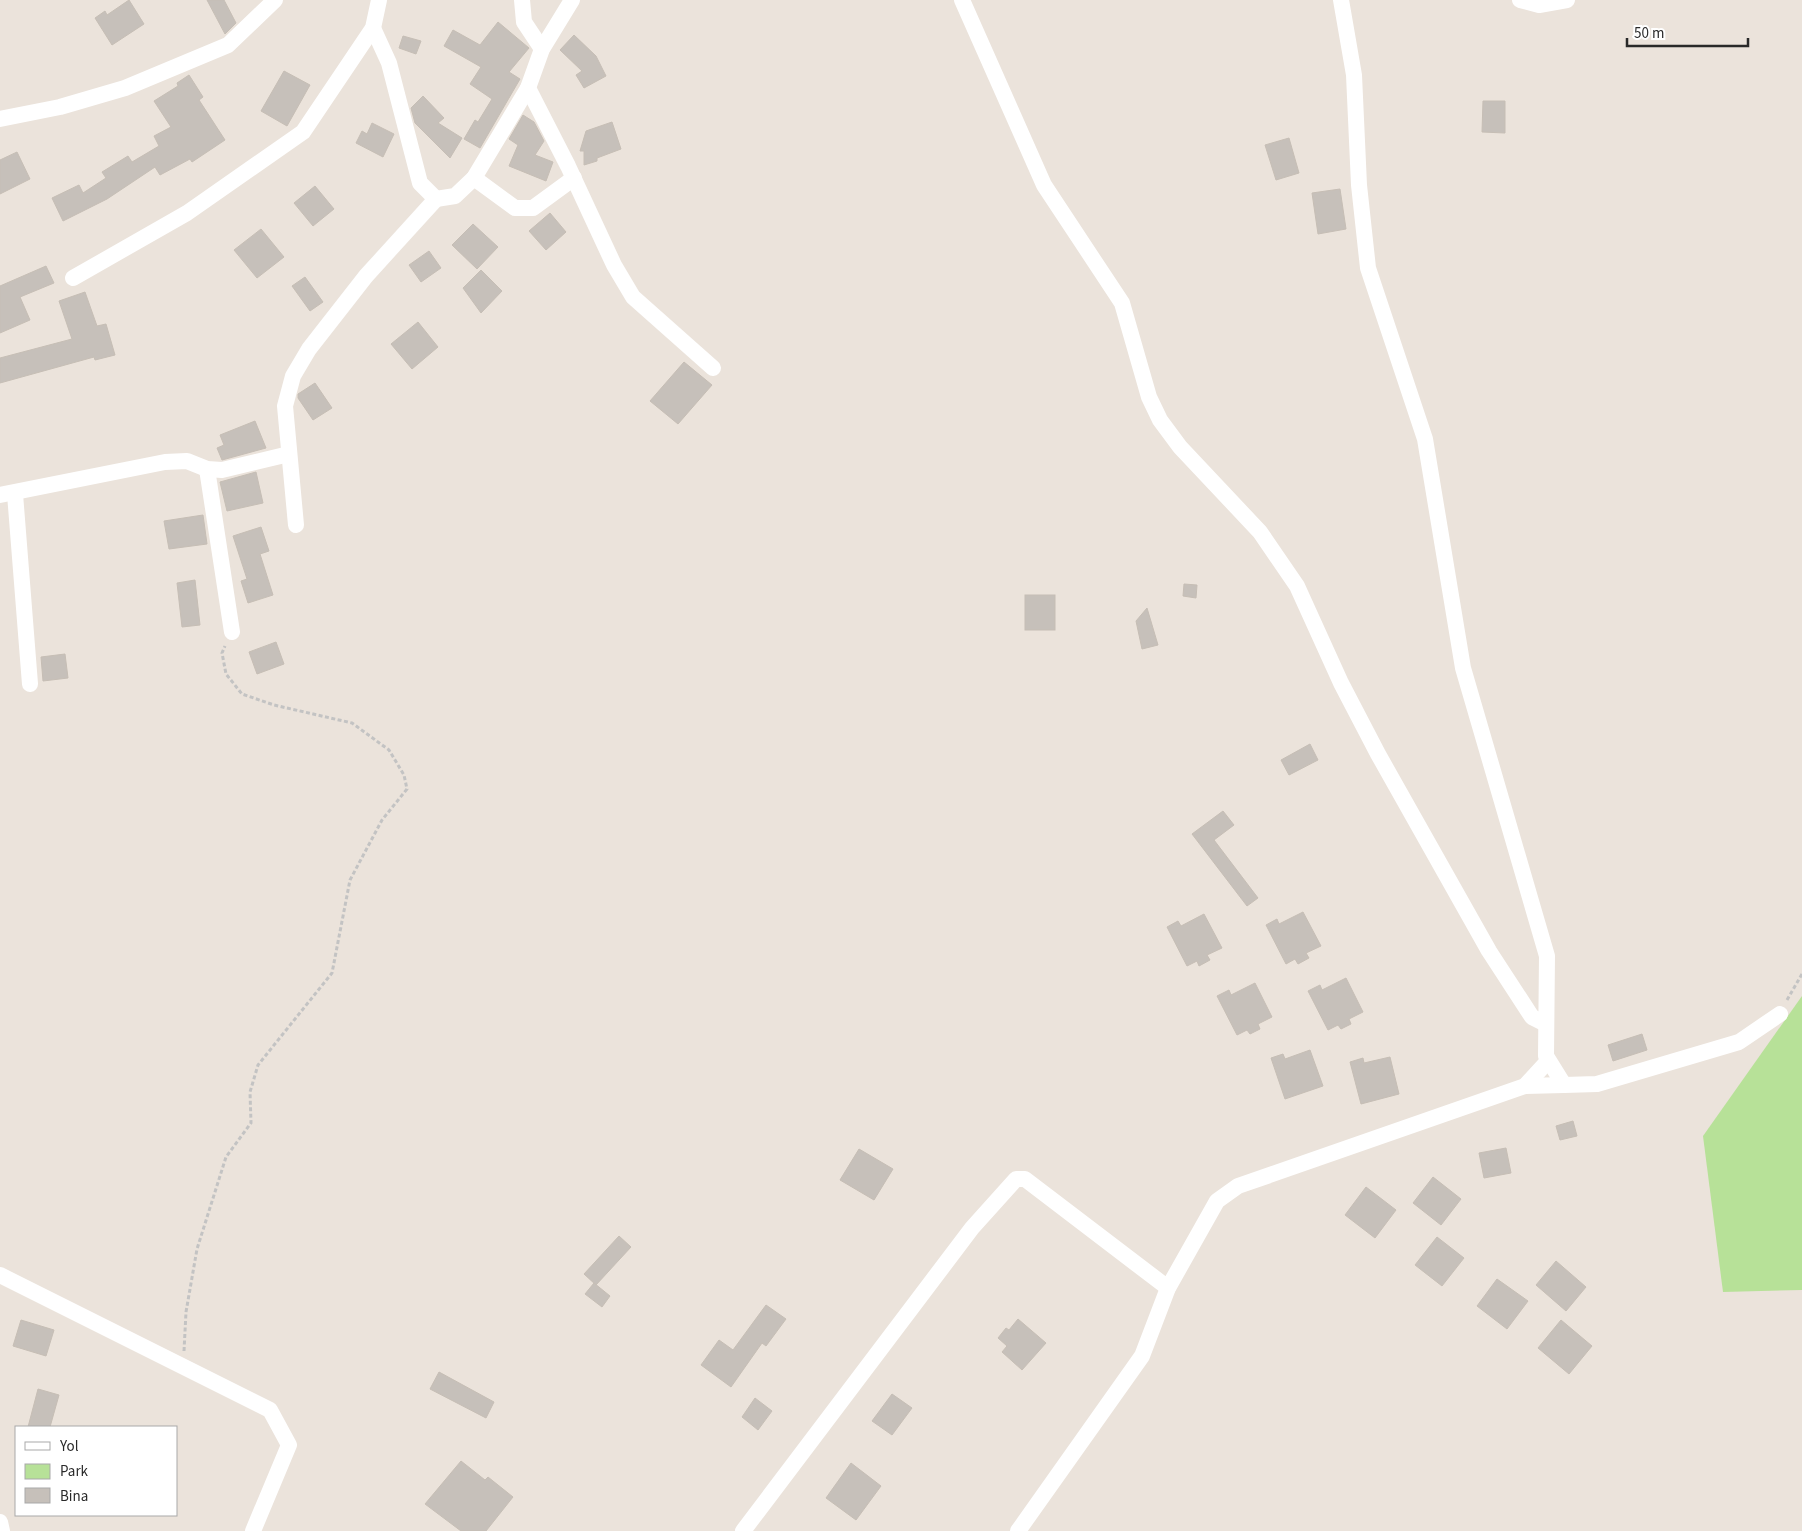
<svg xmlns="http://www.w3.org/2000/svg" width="1802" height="1531" viewBox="0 0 1802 1531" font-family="'Source Sans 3',sans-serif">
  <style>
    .green { fill: #b7e198 }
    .building { fill: #c6c0ba; stroke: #c6beb5 }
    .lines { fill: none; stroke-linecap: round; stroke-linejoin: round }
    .path { stroke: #c3c3c3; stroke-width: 3; stroke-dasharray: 4 2.5; stroke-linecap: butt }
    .minor { stroke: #fff; stroke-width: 16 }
  </style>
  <rect width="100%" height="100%" fill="#ebe3db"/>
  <!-- green -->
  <polygon class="green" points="1802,996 1802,1290 1723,1292 1703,1136"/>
  <!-- building -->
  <g class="building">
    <polygon points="129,0 144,24 112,45 95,18 105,11 107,15"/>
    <polygon points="207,0 224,0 236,23 225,34"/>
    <polygon points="498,22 529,48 509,72 520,79 480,148 464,139 475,120 478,122 492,99 470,84 481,67 444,46 453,30 480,45"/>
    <polygon points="574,35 596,56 606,76 584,88 576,75 582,71 560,50"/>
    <polygon points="403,36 421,41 416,54 399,48"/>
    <polygon points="284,71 310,85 287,126 261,111"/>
    <polygon points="189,75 203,97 199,100 225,140 192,162 190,159 160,175 155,167 107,199 63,221 52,198 79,185 83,193 106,178 102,172 128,156 132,162 159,146 154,136 171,127 154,101 178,86 177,83"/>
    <polygon points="423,96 444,118 438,123 462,138 450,158 415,123 411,108"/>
    <polygon points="1483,101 1505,101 1505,133 1482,132"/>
    <polygon points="523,115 534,122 544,141 535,155 553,162 546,181 509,166 518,145 509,139"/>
    <polygon points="612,122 621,149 597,158 597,161 584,165 584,151 580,151 586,131"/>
    <polygon points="372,123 394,134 383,157 356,143 362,131 367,134"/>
    <polygon points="1289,138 1299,173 1276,180 1265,145"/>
    <polygon points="17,152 30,179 0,194 0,160"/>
    <polygon points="315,186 334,209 313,226 294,203"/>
    <polygon points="1340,189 1346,229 1318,234 1312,193"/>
    <polygon points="550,213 566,232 546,250 529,231"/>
    <polygon points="473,224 498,247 477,269 452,245"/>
    <polygon points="261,229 284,257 257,278 234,250"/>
    <polygon points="429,251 441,268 421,282 409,265"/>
    <polygon points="46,266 54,283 20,297 30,320 0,333 0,286"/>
    <polygon points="481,270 502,291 481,313 463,288"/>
    <polygon points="305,277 323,302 310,311 292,286"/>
    <polygon points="85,292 97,326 106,324 115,355 95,360 94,357 0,383 0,358 72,339 59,301"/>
    <polygon points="418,322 438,347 412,369 391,344"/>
    <polygon points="684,362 712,385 678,424 650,401"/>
    <polygon points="315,383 332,408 313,420 298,398 298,394"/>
    <polygon points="255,421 266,448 222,460 217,448 224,445 220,435"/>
    <polygon points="256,472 263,503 227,511 220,482"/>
    <polygon points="203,515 207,544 169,549 164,521"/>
    <polygon points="261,527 269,551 260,554 273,595 248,603 241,581 247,579 233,536"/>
    <polygon points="195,580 200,625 182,627 177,583"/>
    <polygon points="1184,584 1197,585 1196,598 1183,596"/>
    <rect x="1025" y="595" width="30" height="35"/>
    <polygon points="1147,608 1158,645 1142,649 1136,621"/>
    <polygon points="276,642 284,664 257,674 249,652"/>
    <polygon points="65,654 68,678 43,681 41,657"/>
    <polygon points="1310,744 1318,760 1289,775 1281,760"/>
    <polygon points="1223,811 1234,825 1214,840 1258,898 1247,906 1192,834"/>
    <polygon points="1303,912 1321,946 1306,953 1309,958 1298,964 1295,959 1286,964 1266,925 1277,919 1279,924"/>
    <polygon points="1204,914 1222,948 1207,955 1210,960 1199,966 1197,961 1187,966 1167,927 1178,921 1181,926"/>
    <polygon points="1346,978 1363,1012 1349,1019 1351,1024 1341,1029 1338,1025 1328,1030 1308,991 1320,985 1322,990"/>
    <polygon points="1255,983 1272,1017 1258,1024 1260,1029 1250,1034 1247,1030 1237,1035 1217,996 1229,990 1231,995"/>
    <polygon points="1642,1034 1647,1050 1613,1061 1608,1045"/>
    <polygon points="1310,1050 1323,1086 1285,1099 1271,1058 1283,1054 1285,1059"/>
    <polygon points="1390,1057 1399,1094 1361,1104 1350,1062 1363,1058 1364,1063"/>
    <polygon points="1573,1121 1577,1136 1560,1140 1556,1126"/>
    <polygon points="1506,1148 1511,1173 1484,1178 1479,1153"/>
    <polygon points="859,1149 893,1169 874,1200 840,1180"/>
    <polygon points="1433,1177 1461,1199 1441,1225 1413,1203"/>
    <polygon points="1366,1187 1396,1210 1375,1238 1345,1215"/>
    <polygon points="619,1236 631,1247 596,1285 584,1274"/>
    <polygon points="1437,1237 1464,1258 1442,1286 1415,1265"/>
    <polygon points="1556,1261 1586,1287 1566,1311 1536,1285"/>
    <polygon points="1497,1279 1528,1301 1507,1329 1477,1306"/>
    <polygon points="594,1283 610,1296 602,1307 585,1294"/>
    <polygon points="766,1305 786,1319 766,1346 762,1343 731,1387 701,1365 719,1340 733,1350"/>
    <polygon points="1018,1319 1046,1343 1022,1370 1002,1352 1007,1346 998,1338 1006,1328 1009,1330"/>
    <polygon points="21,1320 54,1330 46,1356 13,1346"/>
    <polygon points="1561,1320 1592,1346 1569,1374 1538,1348"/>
    <polygon points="439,1372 494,1402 486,1418 430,1389"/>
    <polygon points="38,1389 59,1395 50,1427 28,1427"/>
    <polygon points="892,1394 912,1408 892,1435 872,1421"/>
    <polygon points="755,1398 772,1411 758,1430 742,1417"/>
    <polygon points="461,1461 485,1480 488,1477 513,1497 486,1531 461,1531 425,1504"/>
    <polygon points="851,1463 881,1486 856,1520 826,1498"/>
  </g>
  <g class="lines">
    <!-- path -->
    <g class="path">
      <polyline points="1787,1000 1802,974"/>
      <polyline points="184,1351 186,1312 197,1249 226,1157 251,1123 250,1092 258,1065 332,973 350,880 382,820 407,789 404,775 389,750 352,723 274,705 242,694 226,674 222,653 225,646"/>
    </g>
    <!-- minor -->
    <g class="minor">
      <polyline points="522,0 524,22 542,49"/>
      <polyline points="962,0 1044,185 1122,303 1149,397 1160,420 1180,447 1260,532 1297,586 1341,683 1378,754 1489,951 1532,1017 1546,1024"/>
      <polyline points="1341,0 1354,75 1359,185 1368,268 1425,439 1463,668 1547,956 1546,1056 1564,1085 1597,1084 1739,1042 1780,1014"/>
      <polyline points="1520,0 1539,5 1567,0"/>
      <polyline points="373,28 389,63 420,183 436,199 455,196 474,178 528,88 542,49 572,0"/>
      <polyline points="528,88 568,166 614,265 633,297 713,368"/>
      <polyline points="0,119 60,107 125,88 228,45 275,0"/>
      <polyline points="474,178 515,208 533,208 574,178"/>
      <polyline points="73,278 187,213 303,132 373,28 379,0"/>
      <polyline points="207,469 232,632"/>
      <polyline points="15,494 30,684"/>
      <polyline points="0,495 165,462 187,461 207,469 222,470 289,454"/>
      <polyline points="296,525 285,406 293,376 309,349 366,276 436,199"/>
      <polyline points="1525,1086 1564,1085"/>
      <polyline points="0,1275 270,1410 289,1445 253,1531"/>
      <polyline points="0,1522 2,1531"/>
      <polyline points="743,1531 972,1228 1016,1179 1025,1179 1168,1288"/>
      <polyline points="1018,1531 1142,1356 1168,1288 1217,1201 1238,1186 1525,1086 1548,1061"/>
    </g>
  </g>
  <!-- legend -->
  <rect x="15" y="1426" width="162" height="90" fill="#ffffff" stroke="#a9a9a9"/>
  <rect x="25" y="1442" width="25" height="8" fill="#ffffff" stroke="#a9a9a9"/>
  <text x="60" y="1451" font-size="15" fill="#292929">Yol</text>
  <rect x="25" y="1464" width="25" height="15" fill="#b7e198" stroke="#a9a9a9"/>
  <text x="60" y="1476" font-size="15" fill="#292929">Park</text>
  <rect x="25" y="1488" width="25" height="15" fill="#c6c0ba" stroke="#a9a9a9"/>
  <text x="60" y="1501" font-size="15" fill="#292929">Bina</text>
  <!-- scale -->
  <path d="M1627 38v8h121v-8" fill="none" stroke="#292929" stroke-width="2.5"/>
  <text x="1634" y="38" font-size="15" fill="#292929" stroke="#ffffff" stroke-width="4" paint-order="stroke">50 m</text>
</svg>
